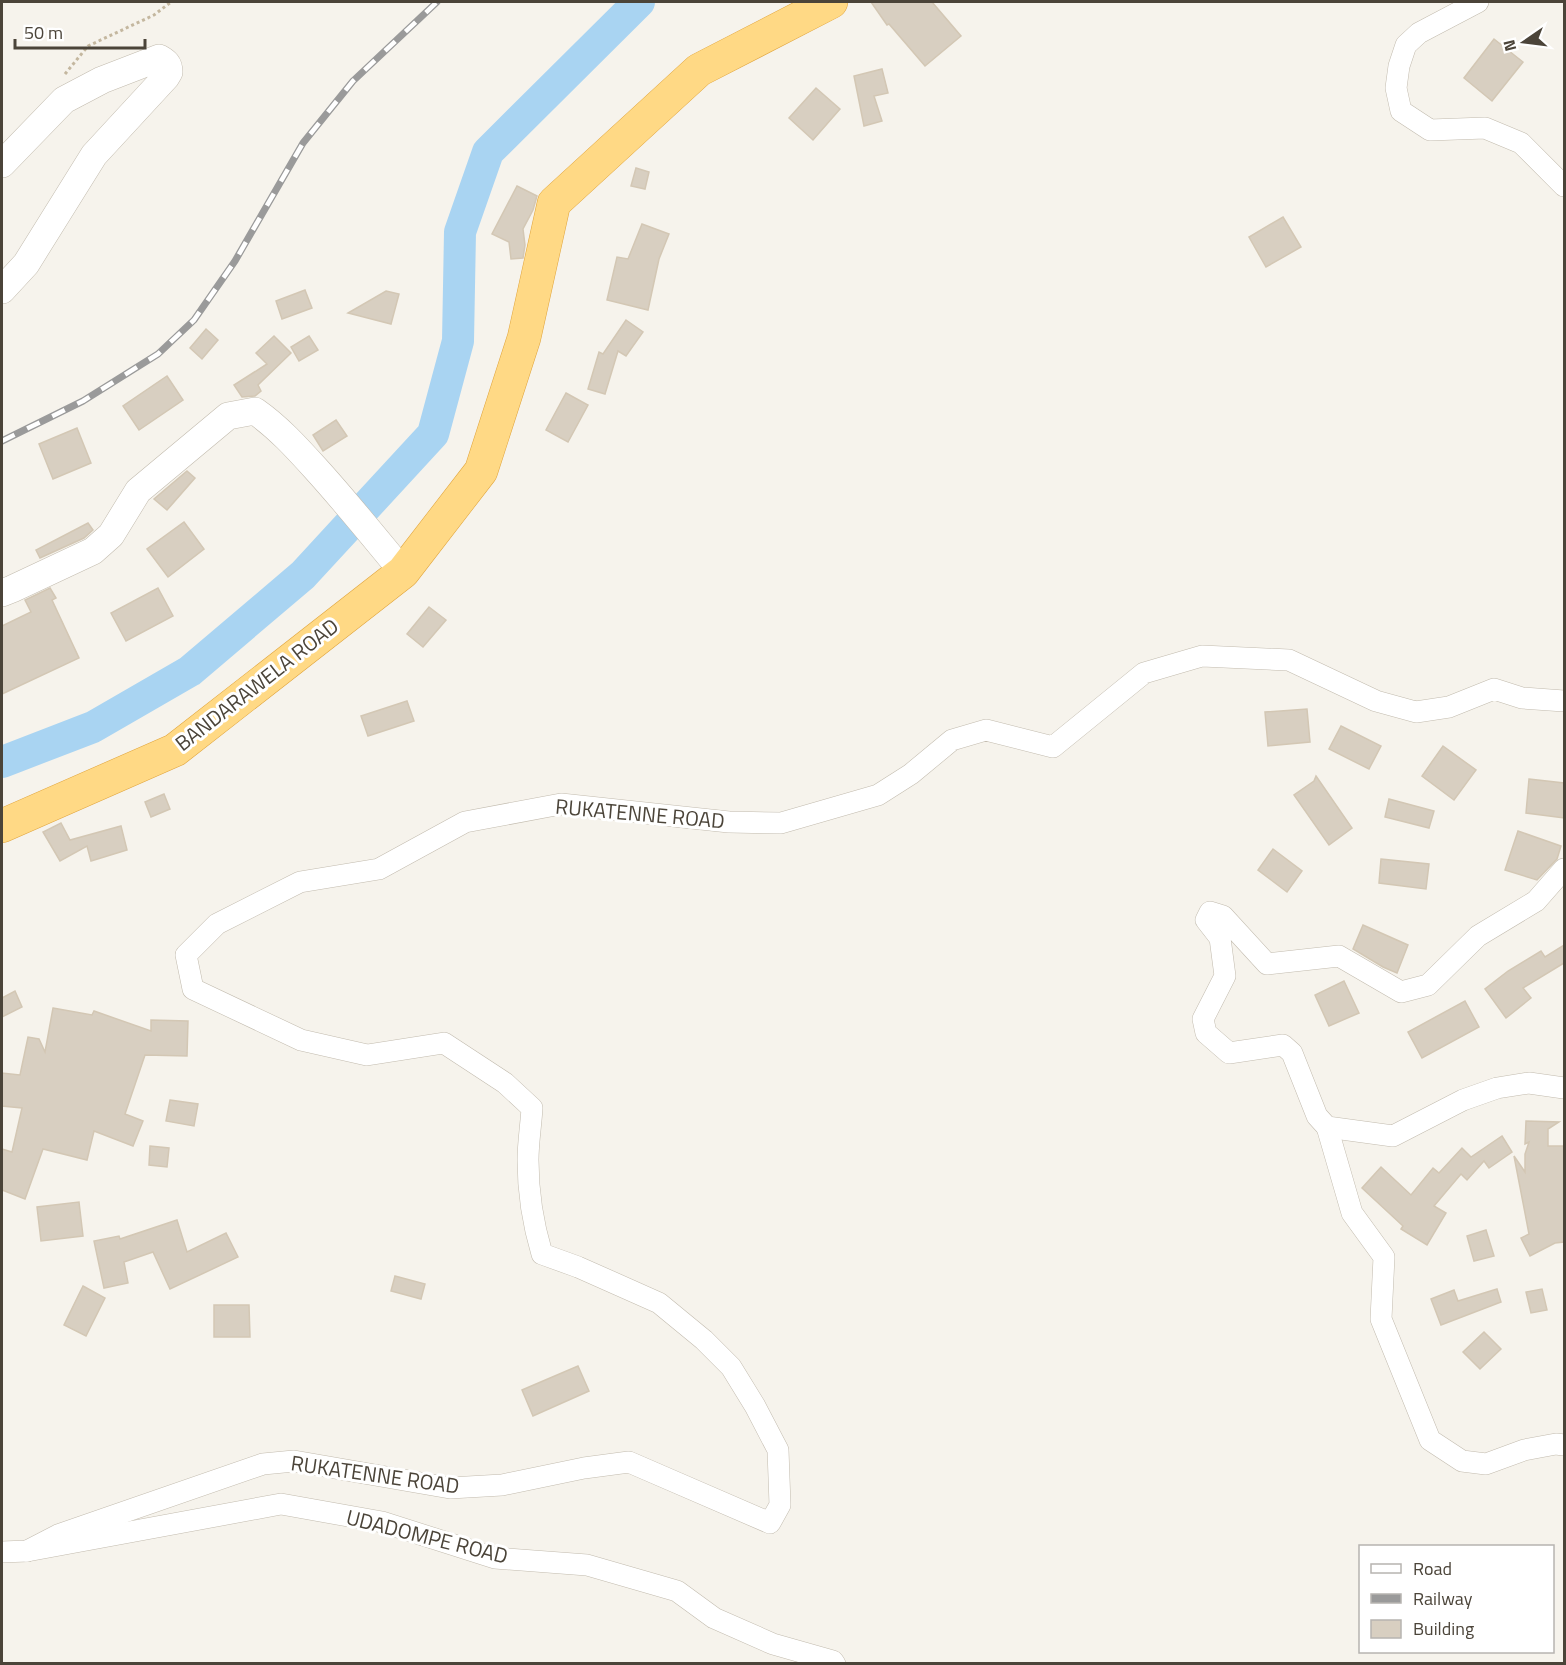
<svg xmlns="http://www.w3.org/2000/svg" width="1566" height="1665" viewBox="0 0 1566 1665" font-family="'Titillium Web',sans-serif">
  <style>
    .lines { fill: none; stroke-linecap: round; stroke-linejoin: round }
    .river { stroke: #a9d4f2; stroke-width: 32 }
    .building { fill: #d8cfc1; stroke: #d3c7b4; stroke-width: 1.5 }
    .minor-casing { stroke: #c2bbae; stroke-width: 22 }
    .tertiary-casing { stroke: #c2bbae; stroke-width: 28 }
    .trunk-casing { stroke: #e0a43c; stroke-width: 34 }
    .path { stroke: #c4b79f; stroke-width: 3; stroke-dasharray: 3 3; stroke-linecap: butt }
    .minor { stroke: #fff; stroke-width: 21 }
    .tertiary { stroke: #fff; stroke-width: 27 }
    .trunk { stroke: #ffd985; stroke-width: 33 }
    .rail-casing { stroke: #9a9a9a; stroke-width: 7 }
    .rail { stroke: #fff; stroke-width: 4.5; stroke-dasharray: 14; stroke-linecap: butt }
    .labels { text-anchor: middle; stroke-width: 6; stroke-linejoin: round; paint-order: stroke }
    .street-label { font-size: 21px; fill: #4b4439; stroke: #fff }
  </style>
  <rect width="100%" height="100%" fill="#f6f3ec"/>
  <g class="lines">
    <!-- river -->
    <polyline class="river" points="2,762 93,727 190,671 303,575 433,434 458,341 460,232 488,152 639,2"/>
  </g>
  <!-- building -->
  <g class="building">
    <polygon points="871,2 932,2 961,36 925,66 889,24 887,25"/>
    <polygon points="1494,39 1523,62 1492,101 1464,78"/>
    <polygon points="882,69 888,93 874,96 882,121 864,126 854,76"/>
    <polygon points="816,88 840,109 813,140 789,118"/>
    <polygon points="636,168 649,172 645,189 631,186"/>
    <polygon points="517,186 537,196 533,210 523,229 525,245 523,258 511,259 509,242 492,234"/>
    <polygon points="1283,217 1301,247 1266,267 1249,237"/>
    <polygon points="642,224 669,234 659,259 648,310 607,300 617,257 628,259"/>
    <polygon points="305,290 312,308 282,319 276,301"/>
    <polygon points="386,291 399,294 391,324 348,313"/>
    <polygon points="626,320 643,332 626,356 618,351 605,394 588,389 599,352 603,354"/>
    <polygon points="206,329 218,340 202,359 190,348"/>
    <polygon points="274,336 291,353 258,385 261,391 255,396 242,397 234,385 267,364 256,353"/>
    <polygon points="309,336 318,350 299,361 291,347"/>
    <polygon points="167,376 183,400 139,430 123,406"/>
    <polygon points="566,393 588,405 568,442 546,430"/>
    <polygon points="336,420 347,436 323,451 313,435"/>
    <polygon points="77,428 91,463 53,479 39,444"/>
    <polygon points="187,471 195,478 167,510 154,499"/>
    <polygon points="184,522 204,549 168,577 147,549"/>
    <polygon points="88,523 93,530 84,538 40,558 36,550"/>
    <polygon points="50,588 56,598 52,600 79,658 2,694 2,626 31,612 25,600"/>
    <polygon points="158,588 173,616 126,641 111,613"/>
    <polygon points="429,607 446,620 423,647 407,634"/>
    <polygon points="407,701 414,721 368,736 361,716"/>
    <polygon points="1307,709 1310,742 1268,746 1265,712"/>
    <polygon points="1341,726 1381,746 1369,769 1329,749"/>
    <polygon points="1443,746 1476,770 1454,800 1422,776"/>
    <polygon points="1316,776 1352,828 1329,845 1294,795 1314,781"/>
    <polygon points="1529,779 1564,783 1564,818 1526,813"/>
    <polygon points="164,794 170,809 151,817 145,802"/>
    <polygon points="1389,799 1434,811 1429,828 1385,817"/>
    <polygon points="61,823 70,840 121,826 127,850 91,861 87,846 60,861 43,832"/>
    <polygon points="1518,831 1561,846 1557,859 1537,880 1505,870"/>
    <polygon points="1273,849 1302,871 1287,892 1258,870"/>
    <polygon points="1381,859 1429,864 1426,889 1379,883"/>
    <polygon points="1363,925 1408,945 1397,973 1383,967 1353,949"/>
    <polygon points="1564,945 1564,963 1523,988 1531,998 1506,1018 1485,989 1508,971 1541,951 1545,957"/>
    <polygon points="1344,981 1359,1013 1329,1026 1315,995"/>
    <polygon points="15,991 22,1007 2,1017 2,998"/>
    <polygon points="1465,1001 1479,1027 1422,1058 1408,1032"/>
    <polygon points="53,1008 92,1015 94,1011 151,1031 151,1020 188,1021 187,1056 145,1055 125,1114 143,1121 133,1146 94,1131 87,1160 43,1149 25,1199 2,1190 2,1149 12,1152 22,1108 2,1106 2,1073 20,1075 28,1037 39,1039 45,1052"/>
    <polygon points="170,1100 198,1104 194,1126 166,1121"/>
    <polygon points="1526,1121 1559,1122 1548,1129 1548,1146 1564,1146 1564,1242 1555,1243 1530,1256 1521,1238 1529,1234 1514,1156 1525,1172 1525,1154 1529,1142 1525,1144"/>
    <polygon points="1502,1136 1512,1152 1489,1168 1484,1161 1467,1180 1461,1174 1434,1206 1446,1213 1427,1245 1401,1229 1403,1226 1362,1188 1381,1167 1411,1195 1433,1168 1439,1173 1462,1148 1471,1157"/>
    <polygon points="150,1146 169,1148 167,1167 149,1165"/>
    <polygon points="79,1202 83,1236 41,1241 37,1207"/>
    <polygon points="177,1220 187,1252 226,1233 238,1257 170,1289 153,1252 124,1262 128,1283 104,1288 94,1241 119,1236 120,1239"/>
    <polygon points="1486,1230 1494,1256 1474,1261 1467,1236"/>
    <polygon points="395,1276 425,1284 421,1299 391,1291"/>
    <polygon points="83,1286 105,1298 86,1336 64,1325"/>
    <polygon points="1497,1289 1501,1302 1441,1325 1431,1299 1454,1290 1458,1301"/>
    <polygon points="1542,1289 1547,1310 1531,1313 1526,1292"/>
    <polygon points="214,1305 249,1305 250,1337 214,1337"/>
    <polygon points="1484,1332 1501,1349 1480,1369 1463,1352"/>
    <polygon points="578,1366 589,1391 533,1416 522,1390"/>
  </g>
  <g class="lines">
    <defs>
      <g id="minor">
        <polyline points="1478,2 1419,33 1406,45 1399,66 1396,88 1401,111 1430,130 1485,128 1521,143 1564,186"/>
        <polyline points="1564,869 1536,901 1478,936 1428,985 1401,992 1339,956 1267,964 1223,916 1210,912 1206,920 1220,938 1225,976 1203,1019 1206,1033 1229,1053 1283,1045 1292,1053 1317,1116 1327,1127 1393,1136 1463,1100 1497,1088 1529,1083 1564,1088"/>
        <polyline points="1327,1127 1352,1213 1384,1257 1381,1319 1430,1440 1462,1461 1486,1464 1524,1450 1556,1444 1564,1445"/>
        <path d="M27 1551 58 1535 263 1464 294 1461 450 1488 502 1485 584 1468 629 1462 770 1523 780 1505 778 1450 755 1406 731 1367 704 1340 659 1303 578 1267 542 1254C533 1224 528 1192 528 1160 528 1143 531 1125 532 1108L505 1083 444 1043 367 1055 301 1040 193 989 186 955 217 924 300 882 379 869 465 822 561 804 729 822 781 823 878 795 911 774 952 740 986 730 1053 747 1144 673 1202 656 1289 660 1376 701 1416 712 1449 707 1494 689 1522 698 1564 701"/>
        <polyline points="2,1552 27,1551 281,1504 382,1522 495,1558 587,1565 677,1591 714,1618 773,1644 833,1661 835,1664"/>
      </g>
      <g id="tertiary">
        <path d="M2 164 64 100 102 80 159 58C166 62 169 64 169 72L166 77 94 155 26 264 2 290"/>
        <path d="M2 593 12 589 93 551 111 535 138 491 228 416 255 411C278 427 297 448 316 469 346 502 374 537 403 572"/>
      </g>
      <polyline id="trunk" points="2,826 175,750 403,572 481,471 524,338 554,203 699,70 831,2"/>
    </defs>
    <!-- minor casing -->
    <use href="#minor" class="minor-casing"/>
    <!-- tertiary casing -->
    <use href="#tertiary" class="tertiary-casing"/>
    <!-- trunk casing -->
    <use href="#trunk" class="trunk-casing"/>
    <!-- path -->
    <polyline class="path" points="65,74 88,46 154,15 171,2"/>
    <!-- minor -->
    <use href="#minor" class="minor"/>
    <!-- tertiary -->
    <use href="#tertiary" class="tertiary"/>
    <!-- trunk -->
    <use href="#trunk" class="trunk"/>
    <defs>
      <polyline id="rail" points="2,441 83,401 158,354 194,320 235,261 303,143 353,81 437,2"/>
    </defs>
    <!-- rail casing -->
    <use href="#rail" class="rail-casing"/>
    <!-- rail -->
    <use href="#rail" class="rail"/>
  </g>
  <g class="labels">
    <!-- street labels -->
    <g class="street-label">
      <text transform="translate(257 685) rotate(-38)" y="7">BANDARAWELA ROAD</text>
      <text transform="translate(640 814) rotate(5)" y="7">RUKATENNE ROAD</text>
      <text transform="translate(375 1475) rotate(8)" y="7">RUKATENNE ROAD</text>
      <text transform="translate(427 1537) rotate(14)" y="7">UDADOMPE ROAD</text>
    </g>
  </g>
  <!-- border -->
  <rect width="1566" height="1665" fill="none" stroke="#4b4439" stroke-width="6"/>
  <!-- legend -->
  <rect x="1359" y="1545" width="195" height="108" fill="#ffffff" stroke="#b7b4b0" stroke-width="1.5"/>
  <rect x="1371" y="1564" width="30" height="9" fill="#ffffff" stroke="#b7b4b0" stroke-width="1.5"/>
  <text x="1413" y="1575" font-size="18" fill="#4b4439">Road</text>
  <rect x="1371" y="1594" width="30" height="9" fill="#9a9a9a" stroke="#b7b4b0" stroke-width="1.5"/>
  <text x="1413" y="1605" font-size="18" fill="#4b4439">Railway</text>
  <rect x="1371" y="1620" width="30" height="18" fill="#d8cfc1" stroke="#b7b4b0" stroke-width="1.5"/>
  <text x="1413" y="1635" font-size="18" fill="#4b4439">Building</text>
  <!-- north arrow -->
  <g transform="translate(1524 42) rotate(256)" stroke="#ffffff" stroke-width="4.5" paint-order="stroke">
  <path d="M0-4.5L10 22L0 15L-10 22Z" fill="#4b4439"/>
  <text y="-9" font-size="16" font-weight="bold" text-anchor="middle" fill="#4b4439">N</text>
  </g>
  <!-- scale -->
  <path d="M15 39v9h130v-9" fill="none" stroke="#4b4439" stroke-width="3"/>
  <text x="24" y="39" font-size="18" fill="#4b4439" stroke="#ffffff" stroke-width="4.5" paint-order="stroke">50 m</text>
</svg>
